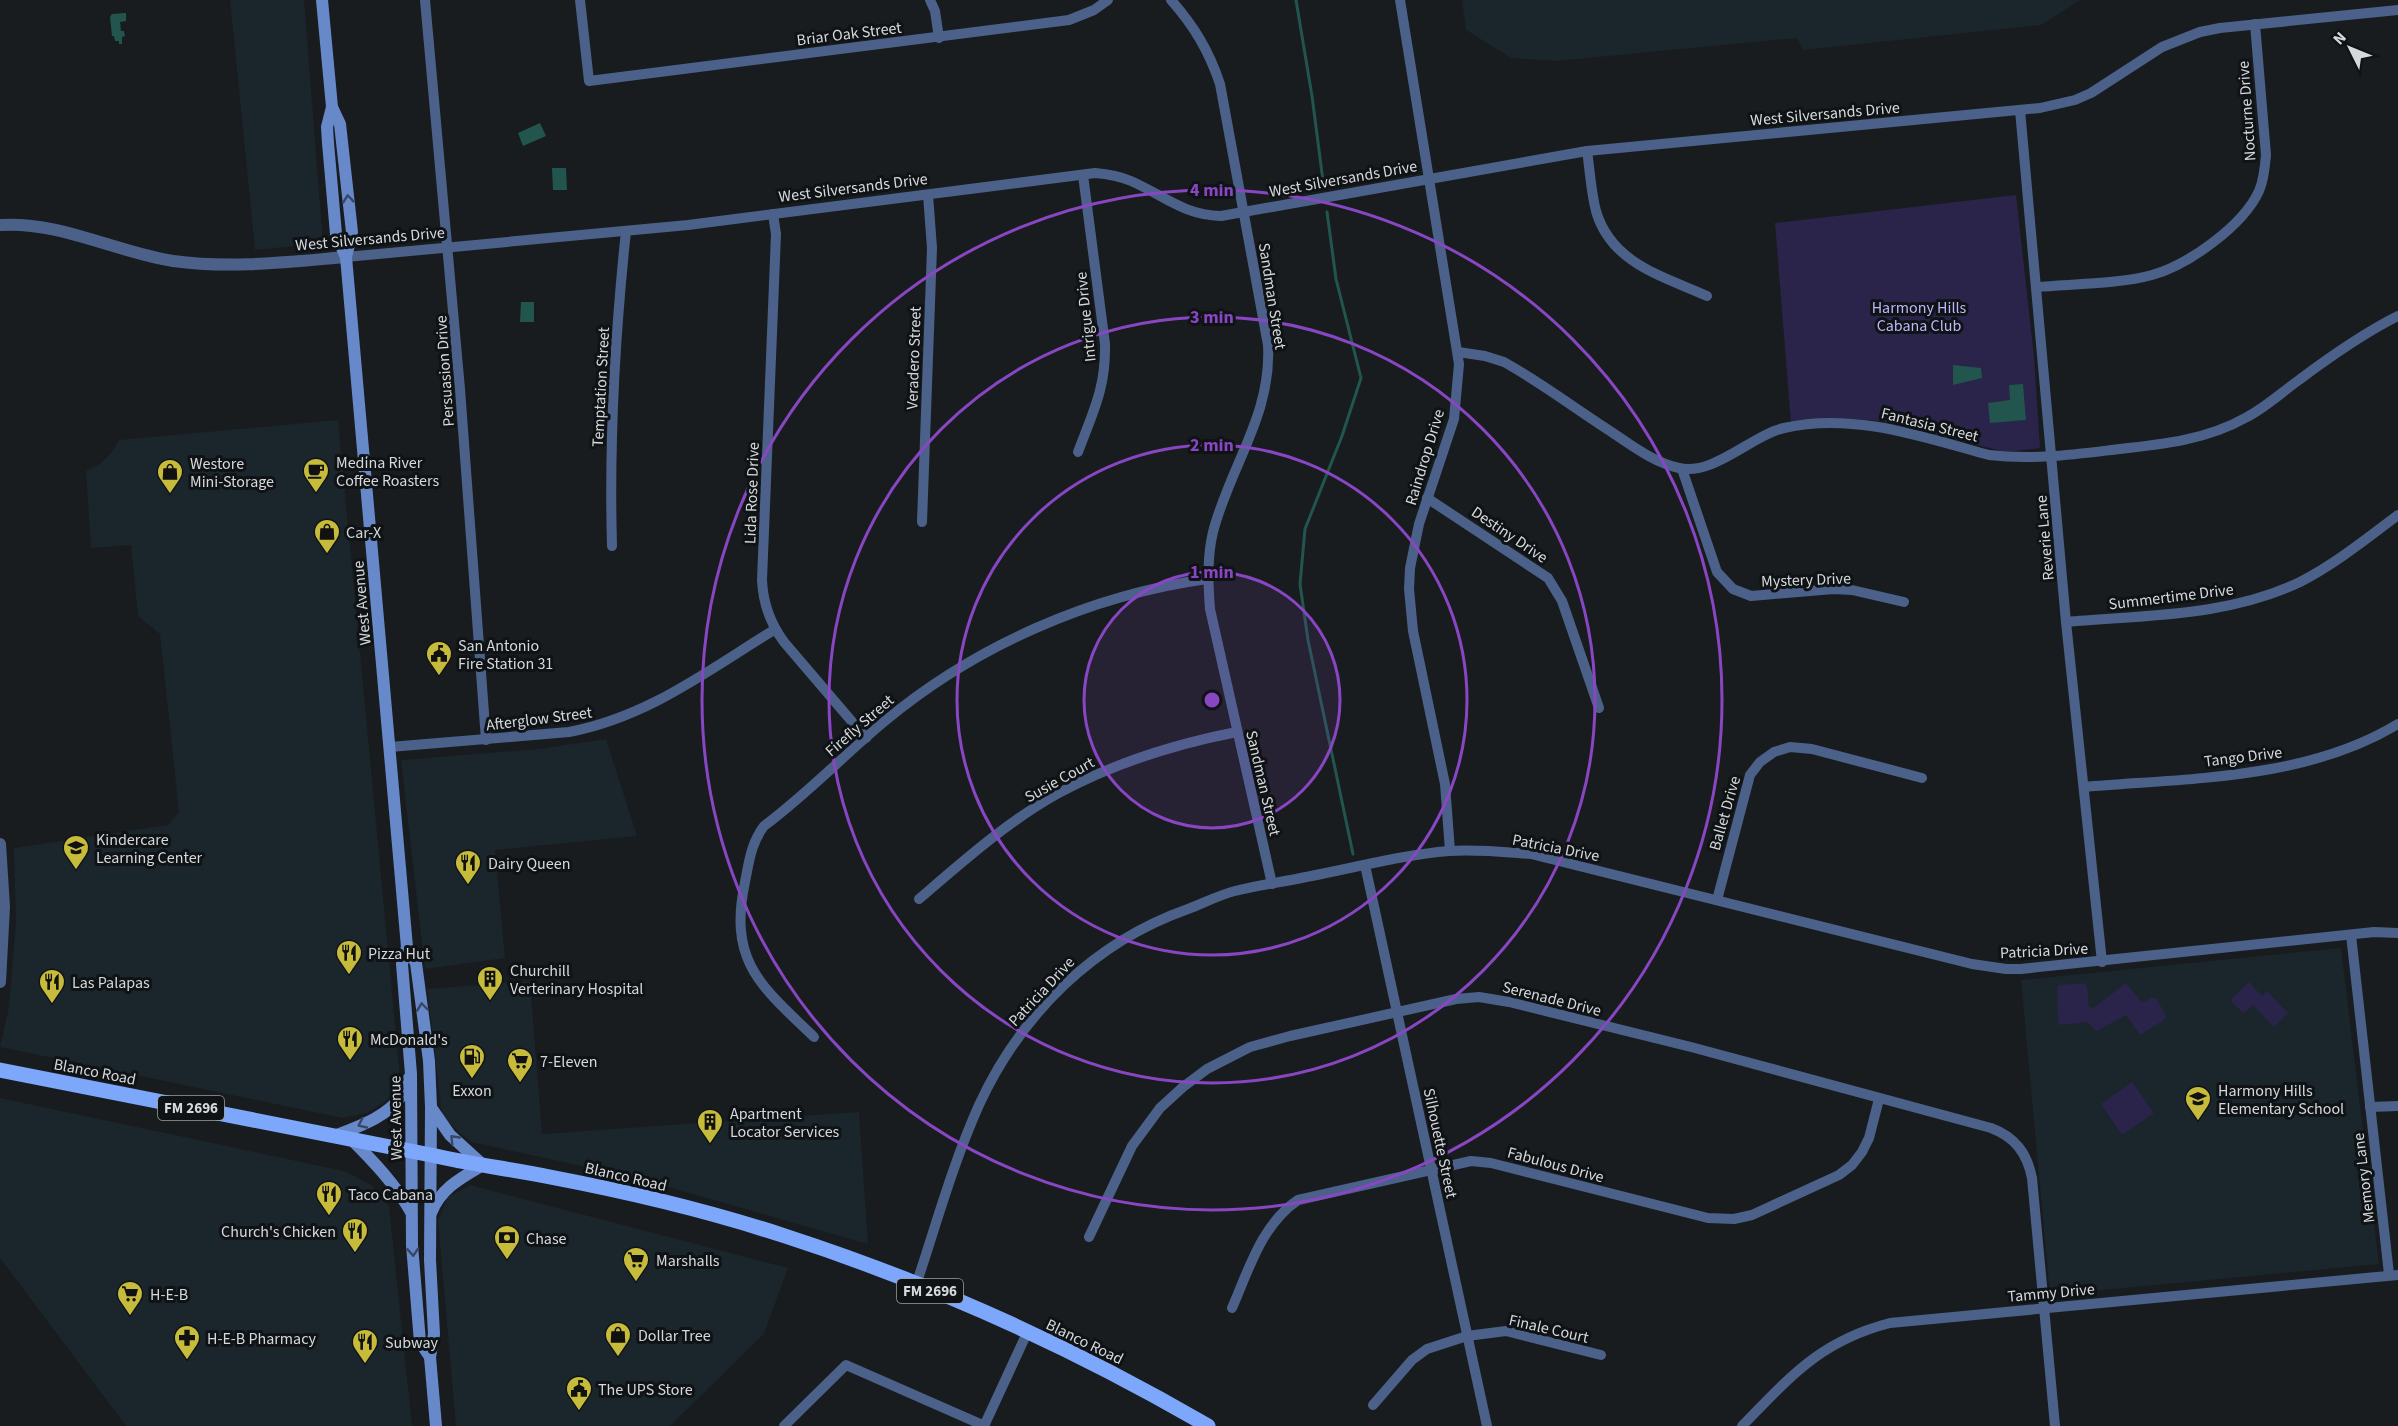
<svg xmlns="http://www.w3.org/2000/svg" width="2398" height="1426" viewBox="0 0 2398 1426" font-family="'Source Sans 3',sans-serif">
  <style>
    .built { fill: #1b252c }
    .green { fill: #2a234a }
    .water { fill: #21554e }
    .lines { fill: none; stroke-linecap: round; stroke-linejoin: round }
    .stream { stroke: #21554e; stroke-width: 3 }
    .minor { stroke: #4c6189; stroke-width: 10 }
    .tertiary { stroke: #4c6189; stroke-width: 12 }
    .secondary { stroke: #6889c9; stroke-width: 12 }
    .primary { stroke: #7da7fb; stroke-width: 15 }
    .oneway { stroke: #374866 }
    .ring { fill: none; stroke: #8946c3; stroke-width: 3 }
    .labels { text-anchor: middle; stroke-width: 6; stroke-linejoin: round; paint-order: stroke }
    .shield { fill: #0f1315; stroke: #9a9ea0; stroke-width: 1.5 }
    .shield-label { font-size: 15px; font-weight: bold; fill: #d6d9db }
    .street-label { font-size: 16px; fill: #d6d9db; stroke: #0f1315 }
    .park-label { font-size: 16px; fill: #beb5fc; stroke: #0f1315 }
    .poi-label { font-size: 16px; fill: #d6d9db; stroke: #0f1315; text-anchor: start }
    .centre { fill: #8946c3; stroke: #0f1315; stroke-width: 3 }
    .ring-label { font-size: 18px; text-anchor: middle; font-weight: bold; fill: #8946c3; stroke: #0f1315; stroke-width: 6; stroke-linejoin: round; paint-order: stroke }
  </style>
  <rect width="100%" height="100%" fill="#181c1f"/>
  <!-- built -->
  <g class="built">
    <polygon points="230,0 304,0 323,243 255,250"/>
    <polygon points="1462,0 2080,0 2041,25 1803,50 1797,38 1556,61 1511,58 1466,30"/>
    <polygon points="338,420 399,1067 399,1084 386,1101 367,1113 343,1118 0,1047 9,1007 16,922 14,848 168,825 179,812 160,634 138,616 131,545 91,548 86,471 99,465 111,453 119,440"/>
    <polygon points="606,739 637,836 495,850 505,958 425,969 401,760 539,749"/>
    <polygon points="2341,948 2379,1264 2050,1295 2021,980"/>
    <polygon points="530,981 542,1134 859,1112 868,1244 641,1179 471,1142 461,1134 442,1115 427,989"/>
    <polygon points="0,1098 344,1171 373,1186 389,1206 412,1426 126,1426 0,1258"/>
    <polygon points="470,1185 788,1268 764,1334 670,1426 456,1426 438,1220 448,1197"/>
  </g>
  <!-- green -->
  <g class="green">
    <polygon points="2016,195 2034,357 2040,448 2006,452 1881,421 1851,419 1791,423 1775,223"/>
    <polygon points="2249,982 2262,996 2267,991 2288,1013 2274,1027 2253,1005 2243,1013 2230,1000"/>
    <polygon points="2084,983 2087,986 2089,1006 2093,1008 2126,983 2141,1001 2144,1002 2152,997 2157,999 2166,1016 2164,1020 2140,1035 2126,1015 2097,1031 2087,1022 2061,1025 2058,1022 2057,988 2059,985"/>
    <polygon points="2132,1082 2154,1113 2122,1135 2101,1104"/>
  </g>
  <!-- water -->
  <g class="water">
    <polygon points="126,13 126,21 120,22 121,31 124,31 125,36 122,37 122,44 119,44 119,41 115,41 114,36 112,36 110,17 112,14"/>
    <polygon points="540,123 546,136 523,146 518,133"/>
    <polygon points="552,168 566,168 567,190 553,190"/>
    <polygon points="521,302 534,302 534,322 520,322"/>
    <polygon points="1953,365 1981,368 1982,378 1953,385"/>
    <polygon points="2023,384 2026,420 1990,423 1988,403 2010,400 2009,385"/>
  </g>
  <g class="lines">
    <!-- stream -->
    <g class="stream">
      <polyline points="1296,0 1312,96 1323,181"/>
      <polyline points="1327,212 1336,279 1361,378 1342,436 1305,529 1300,584 1308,640 1353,854"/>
    </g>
    <!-- minor -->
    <g class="minor">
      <polyline points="425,0 460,389 486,740"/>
      <polyline points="580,0 589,81 1069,20 1094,10 1108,0"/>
      <polyline points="930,0 935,11 939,38"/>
      <path d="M1171 0C1194 26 1209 51 1220 84L1268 345C1272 415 1230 466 1213 532 1207 557 1208 583 1210 609L1272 884"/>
      <polyline points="1400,0 1459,364 1454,419 1419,524 1410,568 1409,589 1413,631 1445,784 1450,851"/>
      <polyline points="2020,110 2066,622 2102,962"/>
      <path d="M1587 151C1590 171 1591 192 1596 211 1611 263 1662 276 1707 296"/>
      <path d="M773 214 776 234 762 580C763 603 770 623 784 642L866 738"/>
      <path d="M346 257 688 225 1095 173C1107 174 1119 176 1131 181 1163 195 1183 215 1221 216L1587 151 2040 108 2075 100 2091 93 2162 47 2200 32 2220 28 2398 10"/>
      <path d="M2037 287C2071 284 2120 284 2152 275 2188 265 2243 226 2259 191 2264 180 2265 167 2266 155L2255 24"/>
      <path d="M1458 352 1485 356 1504 362C1540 382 1573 407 1607 429 1630 444 1652 462 1679 468 1714 476 1752 435 1784 428 1853 412 1923 437 1989 455 2031 460 2070 455 2111 450 2158 445 2205 441 2247 417 2266 407 2282 392 2299 380 2331 356 2362 334 2398 316"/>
      <path d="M1078 452C1093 412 1106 388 1105 344L1083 175"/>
      <polyline points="1682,469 1717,572 1733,589 1751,596 1833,589 1852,590 1904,602"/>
      <polyline points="1427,498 1548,578 1562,601 1599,708"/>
      <polyline points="922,522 932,248 928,195"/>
      <path d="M612 546C609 441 615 335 626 231"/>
      <path d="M2066 622C2144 615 2227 617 2300 582 2335 564 2366 539 2398 515"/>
      <path d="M390 747 569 732C648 717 707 671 774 630"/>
      <path d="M2084 787C2188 778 2306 780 2398 724"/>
      <polyline points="1365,865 1487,1426"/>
      <path d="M919 899C962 862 1007 822 1057 794 1112 764 1175 744 1237 732"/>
      <polyline points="1717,900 1750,775 1760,762 1774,752 1790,747 1812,749 1922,778"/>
      <polyline points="2351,935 2389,1274"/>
      <path d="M814 1037C761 986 728 962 745 882 749 862 751 843 764 826 807 794 844 755 885 721 975 646 1091 595 1207 579"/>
      <polyline points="2370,1107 2398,1106"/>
      <path d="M1089 1237 1132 1146 1160 1108 1183 1087 1207 1069 1250 1047 1290 1036 1456 999 1479 997 1509 1002 1691 1047 1991 1128C2015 1137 2027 1153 2032 1178L2055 1426"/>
      <path d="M916 1285C936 1225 953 1163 979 1105 1021 1014 1094 942 1188 909 1204 903 1219 895 1235 891 1258 885 1283 882 1306 877 1354 868 1401 855 1449 851 1477 849 1504 852 1531 854L1972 964 2006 969H2021L2374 932 2398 933"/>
      <path d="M1232 1308C1249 1269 1262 1224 1298 1200L1471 1161 1491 1163 1708 1218 1734 1219 1752 1215 1839 1175 1852 1165 1862 1152 1869 1138 1879 1099"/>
      <polyline points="1373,1405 1412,1360 1427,1349 1467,1336 1506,1331 1601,1355"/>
      <polyline points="784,1426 846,1365 985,1426"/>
      <polyline points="984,1426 1027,1333"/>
      <path d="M1742 1426C1790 1377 1820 1341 1890 1323L2398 1275"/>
    </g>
    <!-- tertiary -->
    <g class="tertiary">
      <path d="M0 225C60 221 115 252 173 261 231 269 288 262 346 257"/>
      <polyline points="0,844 4,907 0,982"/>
    </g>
    <!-- secondary -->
    <g class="secondary">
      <polyline points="322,0 332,107 340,124 352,232 346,257 407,947 402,964 411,1074 412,1245 420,1342 430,1357"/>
      <polyline points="332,107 327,127 328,143 336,234 346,257"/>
      <polyline points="407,947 416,963 429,1061 431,1107 430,1260 434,1334 430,1357 436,1426"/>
      <path d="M334 1136C357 1127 388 1117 402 1095 405 1090 407 1083 409 1078"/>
      <path d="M351 1139C374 1162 395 1184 411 1212"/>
      <path d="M431 1213C441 1188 461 1178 483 1165L450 1135 432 1109"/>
    </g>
    <!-- primary -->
    <path class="primary" d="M0 1070C144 1099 288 1126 431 1155 470 1164 510 1169 550 1177 629 1192 709 1211 785 1236 930 1283 1076 1349 1208 1426"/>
  </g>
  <!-- one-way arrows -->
  <defs><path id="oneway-chevron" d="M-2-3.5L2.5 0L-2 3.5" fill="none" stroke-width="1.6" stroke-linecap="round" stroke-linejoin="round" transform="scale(1.5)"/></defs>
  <g class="oneway">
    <use href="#oneway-chevron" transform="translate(348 199) rotate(-96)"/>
    <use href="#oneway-chevron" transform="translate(422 1007) rotate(-97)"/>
    <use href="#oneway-chevron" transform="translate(362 1124) rotate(155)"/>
    <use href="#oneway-chevron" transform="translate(454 1139) rotate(-134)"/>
    <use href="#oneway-chevron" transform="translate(413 1252) rotate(86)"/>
  </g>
  <!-- distance rings -->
  <circle cx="1212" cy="700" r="128" fill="#8946c3" fill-opacity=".12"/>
  <g class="ring">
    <circle cx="1212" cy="700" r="128"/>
    <circle cx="1212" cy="700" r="255"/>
    <circle cx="1212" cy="700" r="383"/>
    <circle cx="1212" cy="700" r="510"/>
  </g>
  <!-- icons -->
  <defs>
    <symbol id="cafe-pin" viewBox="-11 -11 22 30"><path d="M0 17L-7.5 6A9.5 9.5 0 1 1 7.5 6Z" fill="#c7bb3b" stroke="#0f1315"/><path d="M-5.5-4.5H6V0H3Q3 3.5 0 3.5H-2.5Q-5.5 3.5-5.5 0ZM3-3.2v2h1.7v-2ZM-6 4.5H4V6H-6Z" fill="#111"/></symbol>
    <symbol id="shop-pin" viewBox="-11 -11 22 30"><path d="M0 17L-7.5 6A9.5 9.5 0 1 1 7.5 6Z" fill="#c7bb3b" stroke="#0f1315"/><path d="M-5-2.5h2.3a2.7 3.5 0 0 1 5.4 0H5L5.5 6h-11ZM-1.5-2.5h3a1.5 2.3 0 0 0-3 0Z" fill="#111"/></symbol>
    <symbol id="civic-pin" viewBox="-11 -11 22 30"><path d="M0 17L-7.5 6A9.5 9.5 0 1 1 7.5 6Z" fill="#c7bb3b" stroke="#0f1315"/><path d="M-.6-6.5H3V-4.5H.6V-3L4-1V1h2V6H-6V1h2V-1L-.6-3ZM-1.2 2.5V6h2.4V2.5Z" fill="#111"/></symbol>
    <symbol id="school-pin" viewBox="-11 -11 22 30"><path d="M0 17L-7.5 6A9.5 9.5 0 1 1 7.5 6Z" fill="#c7bb3b" stroke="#0f1315"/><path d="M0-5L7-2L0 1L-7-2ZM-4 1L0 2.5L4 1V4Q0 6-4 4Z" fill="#111"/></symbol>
    <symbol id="restaurant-pin" viewBox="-11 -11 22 30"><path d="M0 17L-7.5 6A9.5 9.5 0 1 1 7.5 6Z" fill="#c7bb3b" stroke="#0f1315"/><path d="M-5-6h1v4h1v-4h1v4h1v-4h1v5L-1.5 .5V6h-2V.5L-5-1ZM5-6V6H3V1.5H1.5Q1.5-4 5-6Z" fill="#111"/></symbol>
    <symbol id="building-pin" viewBox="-11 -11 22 30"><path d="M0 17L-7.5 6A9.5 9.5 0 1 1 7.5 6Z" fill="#c7bb3b" stroke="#0f1315"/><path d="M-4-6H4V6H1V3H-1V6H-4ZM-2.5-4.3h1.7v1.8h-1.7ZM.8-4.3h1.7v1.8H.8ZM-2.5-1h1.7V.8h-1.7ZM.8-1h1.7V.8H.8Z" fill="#111"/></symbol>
    <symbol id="fuel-pin" viewBox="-11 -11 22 30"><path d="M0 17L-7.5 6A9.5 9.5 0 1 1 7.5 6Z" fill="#c7bb3b" stroke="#0f1315"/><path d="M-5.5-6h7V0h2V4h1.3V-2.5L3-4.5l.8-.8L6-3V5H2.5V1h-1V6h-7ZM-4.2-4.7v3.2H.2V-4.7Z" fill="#111"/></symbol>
    <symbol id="supermarket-pin" viewBox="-11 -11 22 30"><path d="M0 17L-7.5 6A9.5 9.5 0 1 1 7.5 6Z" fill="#c7bb3b" stroke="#0f1315"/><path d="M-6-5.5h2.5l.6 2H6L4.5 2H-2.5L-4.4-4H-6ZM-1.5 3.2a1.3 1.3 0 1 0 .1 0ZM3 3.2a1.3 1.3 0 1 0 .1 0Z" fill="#111"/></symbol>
    <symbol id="bank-pin" viewBox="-11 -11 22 30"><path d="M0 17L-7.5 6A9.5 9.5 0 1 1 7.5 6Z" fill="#c7bb3b" stroke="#0f1315"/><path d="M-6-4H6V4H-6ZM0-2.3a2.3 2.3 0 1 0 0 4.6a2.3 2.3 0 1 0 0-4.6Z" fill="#111"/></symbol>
    <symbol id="pharmacy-pin" viewBox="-11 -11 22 30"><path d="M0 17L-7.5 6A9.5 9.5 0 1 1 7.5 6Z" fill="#c7bb3b" stroke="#0f1315"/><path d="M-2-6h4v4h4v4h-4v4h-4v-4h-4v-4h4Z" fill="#111"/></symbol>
  </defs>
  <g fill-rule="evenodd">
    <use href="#cafe-pin" x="301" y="456" width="30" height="40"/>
    <use href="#shop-pin" x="155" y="457" width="30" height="40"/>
    <use href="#shop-pin" x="312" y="517" width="30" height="40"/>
    <use href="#civic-pin" x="424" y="639" width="30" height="40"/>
    <use href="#school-pin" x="61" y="833" width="30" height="40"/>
    <use href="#restaurant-pin" x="453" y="848" width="30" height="40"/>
    <use href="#restaurant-pin" x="334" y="938" width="30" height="40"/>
    <use href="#building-pin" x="475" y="964" width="30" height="40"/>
    <use href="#restaurant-pin" x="37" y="967" width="30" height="40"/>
    <use href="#restaurant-pin" x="335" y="1024" width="30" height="40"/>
    <use href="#fuel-pin" x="457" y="1042" width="30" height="40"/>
    <use href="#supermarket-pin" x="505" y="1046" width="30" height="40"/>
    <use href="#school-pin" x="2183" y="1084" width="30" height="40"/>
    <use href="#building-pin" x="695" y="1107" width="30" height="40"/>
    <use href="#restaurant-pin" x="314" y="1179" width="30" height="40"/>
    <use href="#restaurant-pin" x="340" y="1216" width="30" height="40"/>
    <use href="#bank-pin" x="492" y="1223" width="30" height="40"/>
    <use href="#supermarket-pin" x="621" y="1245" width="30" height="40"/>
    <use href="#supermarket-pin" x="115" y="1279" width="30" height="40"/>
    <use href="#shop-pin" x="603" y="1320" width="30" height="40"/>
    <use href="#pharmacy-pin" x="172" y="1323" width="30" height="40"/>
    <use href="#restaurant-pin" x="350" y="1327" width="30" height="40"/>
    <use href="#civic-pin" x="564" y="1374" width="30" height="40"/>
  </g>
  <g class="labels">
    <!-- shield labels -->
    <g class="shield">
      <rect x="158" y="1096" width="66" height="24" rx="4.5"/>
      <rect x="897" y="1279" width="66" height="24" rx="4.5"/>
    </g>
    <g class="shield-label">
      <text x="191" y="1113">FM 2696</text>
      <text x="930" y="1296">FM 2696</text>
    </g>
    <!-- street labels -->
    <g class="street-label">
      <text transform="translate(849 33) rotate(-7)" y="6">Briar Oak Street</text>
      <text transform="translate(2246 111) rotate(-94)" y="6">Nocturne Drive</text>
      <text transform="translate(1825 113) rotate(-5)" y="6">West Silversands Drive</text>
      <text transform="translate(1343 178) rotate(-10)" y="6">West Silversands Drive</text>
      <text transform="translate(853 187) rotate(-7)" y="6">West Silversands Drive</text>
      <text transform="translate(370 238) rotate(-5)" y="6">West Silversands Drive</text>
      <text transform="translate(1273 296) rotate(81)" y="6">Sandman Street</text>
      <text transform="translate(1085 317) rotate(-96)" y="6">Intrigue Drive</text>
      <text transform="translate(913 358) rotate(-88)" y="6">Veradero Street</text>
      <text transform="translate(444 371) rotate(-94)" y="6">Persuasion Drive</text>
      <text transform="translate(600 387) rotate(-87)" y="6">Temptation Street</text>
      <text transform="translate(1930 424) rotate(14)" y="6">Fantasia Street</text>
      <text transform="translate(1424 457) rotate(-73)" y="6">Raindrop Drive</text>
      <text transform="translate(751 493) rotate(-88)" y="6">Lida Rose Drive</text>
      <text transform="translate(1510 534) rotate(34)" y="6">Destiny Drive</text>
      <text transform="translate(2044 538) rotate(-95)" y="6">Reverie Lane</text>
      <text transform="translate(1806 579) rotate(-2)" y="6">Mystery Drive</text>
      <text transform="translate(2171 596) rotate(-7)" y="6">Summertime Drive</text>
      <text transform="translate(361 603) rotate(-95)" y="6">West Avenue</text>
      <text transform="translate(539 718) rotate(-7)" y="6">Afterglow Street</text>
      <text transform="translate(859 725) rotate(-41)" y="6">Firefly Street</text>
      <text transform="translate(2243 756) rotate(-7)" y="6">Tango Drive</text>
      <text transform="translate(1059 779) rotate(-29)" y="6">Susie Court</text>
      <text transform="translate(1264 783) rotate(77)" y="6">Sandman Street</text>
      <text transform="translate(1724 813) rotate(-74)" y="6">Ballet Drive</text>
      <text transform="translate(1556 847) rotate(11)" y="6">Patricia Drive</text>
      <text transform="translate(2044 950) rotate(-3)" y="6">Patricia Drive</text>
      <text transform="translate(1041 991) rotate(-47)" y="6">Patricia Drive</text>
      <text transform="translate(1552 998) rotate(14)" y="6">Serenade Drive</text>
      <text transform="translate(95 1071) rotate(11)" y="6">Blanco Road</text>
      <text transform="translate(395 1118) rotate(-91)" y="6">West Avenue</text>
      <text transform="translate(1441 1143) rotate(78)" y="6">Silhouette Street</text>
      <text transform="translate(1556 1164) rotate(15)" y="6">Fabulous Drive</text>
      <text transform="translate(626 1176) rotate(13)" y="6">Blanco Road</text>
      <text transform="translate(2363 1178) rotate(-97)" y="6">Memory Lane</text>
      <text transform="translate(2051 1292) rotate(-5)" y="6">Tammy Drive</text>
      <text transform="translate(1549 1328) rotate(13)" y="6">Finale Court</text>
      <text transform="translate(1085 1341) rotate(26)" y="6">Blanco Road</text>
    </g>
    <!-- park labels -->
    <g class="park-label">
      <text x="1919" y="313">Harmony Hills<tspan x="1919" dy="18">Cabana Club</tspan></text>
    </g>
    <!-- poi labels -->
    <g class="poi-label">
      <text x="336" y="468">Medina River<tspan x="336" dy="18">Coffee Roasters</tspan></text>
      <text x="190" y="469">Westore<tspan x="190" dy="18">Mini-Storage</tspan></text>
      <text x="346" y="538">Car-X</text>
      <text x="458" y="651">San Antonio<tspan x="458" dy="18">Fire Station 31</tspan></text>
      <text x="96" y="845">Kindercare<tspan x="96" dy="18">Learning Center</tspan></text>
      <text x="488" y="869">Dairy Queen</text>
      <text x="368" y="959">Pizza Hut</text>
      <text x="510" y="976">Churchill<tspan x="510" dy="18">Verterinary Hospital</tspan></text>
      <text x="72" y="988">Las Palapas</text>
      <text x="370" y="1045">McDonald's</text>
      <text x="540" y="1067">7-Eleven</text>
      <text x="472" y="1096" text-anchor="middle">Exxon</text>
      <text x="2218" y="1096">Harmony Hills<tspan x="2218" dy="18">Elementary School</tspan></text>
      <text x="730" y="1119">Apartment<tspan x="730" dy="18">Locator Services</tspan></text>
      <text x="348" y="1200">Taco Cabana</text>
      <text x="336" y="1237" text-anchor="end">Church's Chicken</text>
      <text x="526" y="1244">Chase</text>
      <text x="656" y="1266">Marshalls</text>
      <text x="150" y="1300">H-E-B</text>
      <text x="638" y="1341">Dollar Tree</text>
      <text x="207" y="1344">H-E-B Pharmacy</text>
      <text x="385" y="1348">Subway</text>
      <text x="598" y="1395">The UPS Store</text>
    </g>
  </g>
  <circle cx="1212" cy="700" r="9" class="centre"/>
  <g class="ring-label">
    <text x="1212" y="196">4 min</text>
    <text x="1212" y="323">3 min</text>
    <text x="1212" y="451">2 min</text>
    <text x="1212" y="578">1 min</text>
  </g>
  <!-- north arrow -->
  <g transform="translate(2350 48) rotate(313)" stroke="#0f1315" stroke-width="4.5" paint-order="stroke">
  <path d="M0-4.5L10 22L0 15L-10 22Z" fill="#d6d9db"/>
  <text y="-9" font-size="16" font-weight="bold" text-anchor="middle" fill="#d6d9db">N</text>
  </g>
</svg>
